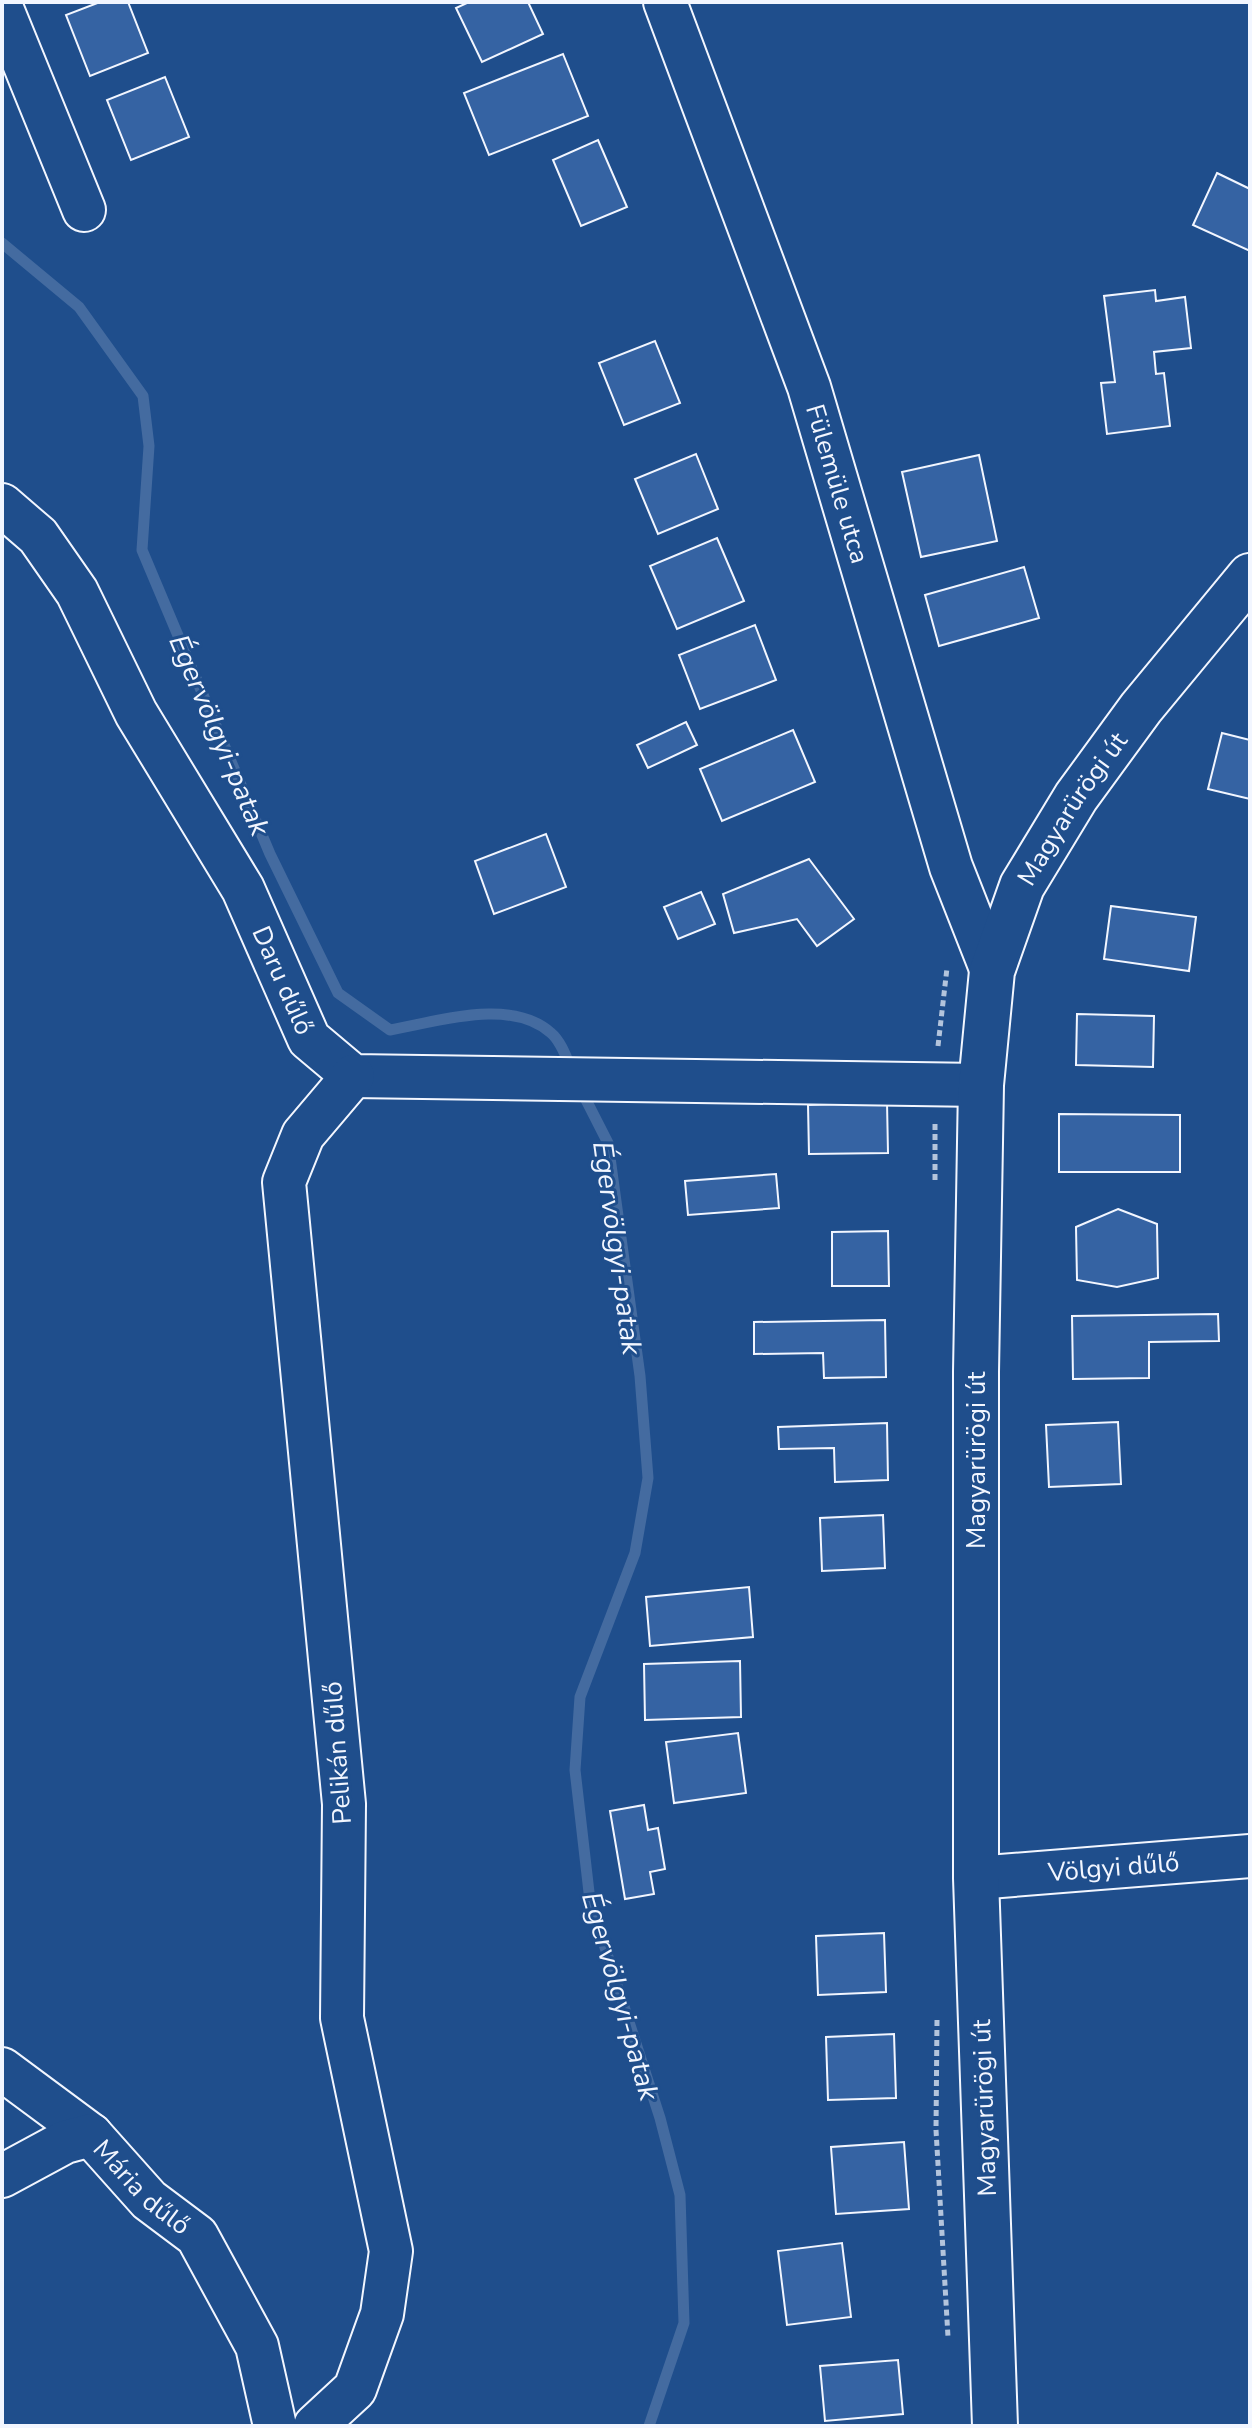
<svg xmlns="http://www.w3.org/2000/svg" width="1252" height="2428" viewBox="0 0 1252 2428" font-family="'Nunito Sans',sans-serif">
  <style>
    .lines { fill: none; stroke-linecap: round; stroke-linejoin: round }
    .stream { stroke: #446ba0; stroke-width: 11 }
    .building { fill: #3563a3; stroke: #f2f6ff; stroke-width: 2 }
    .minor-casing { stroke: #f2f6ff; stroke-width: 46 }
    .major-casing { stroke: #f2f6ff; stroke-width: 48 }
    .path { stroke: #b3c4dc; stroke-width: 5; stroke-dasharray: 6 4; stroke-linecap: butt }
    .minor { stroke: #1f4e8c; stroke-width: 42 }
    .major { stroke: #1f4e8c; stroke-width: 44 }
    .labels { text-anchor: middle; stroke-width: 6; stroke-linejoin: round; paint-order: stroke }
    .street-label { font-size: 26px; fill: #f2f6ff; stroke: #1f4e8c }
    .water-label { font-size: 28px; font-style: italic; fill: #f2f6ff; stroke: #1f4e8c }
  </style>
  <rect width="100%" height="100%" fill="#1f4e8c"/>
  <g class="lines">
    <!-- stream -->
    <g class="stream">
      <path d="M2 243 79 307 143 396 149 446 142 550 270 854 338 993 390 1030C437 1022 511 997 551 1033 561 1041 567 1059 572 1071"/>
      <polyline points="581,1090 608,1143 640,1376 648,1478 635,1553 580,1697 575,1770 590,1901 660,2118 680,2195 684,2323 649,2426"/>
    </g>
  </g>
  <!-- building -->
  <g class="building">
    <polygon points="100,2 128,2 148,53 90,76 66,15"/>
    <polygon points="469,2 528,2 543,34 482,62 456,8"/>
    <polygon points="563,54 588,116 489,155 464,93"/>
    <polygon points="165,77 189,137 131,160 107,100"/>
    <polygon points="598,140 627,207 581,226 553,160"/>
    <polygon points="1217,173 1250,189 1250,251 1193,225"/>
    <polygon points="1155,290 1156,301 1185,297 1191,348 1154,352 1156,374 1164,373 1170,426 1107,434 1101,383 1115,382 1104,296"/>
    <polygon points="655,341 680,403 624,425 599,363"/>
    <polygon points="696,454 718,509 658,534 635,479"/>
    <polygon points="979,455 997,541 921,557 902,472"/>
    <polygon points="717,538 744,601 677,629 650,566"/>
    <polygon points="1024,567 1039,618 939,646 925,595"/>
    <polygon points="755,625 776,680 700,709 679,655"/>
    <polygon points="686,722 697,745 648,768 637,745"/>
    <polygon points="793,730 815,782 722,821 700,769"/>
    <polygon points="1222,733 1250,740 1250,799 1208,789"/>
    <polygon points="546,834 566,887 494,914 475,861"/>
    <polygon points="809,859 854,919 817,946 797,919 734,933 723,894"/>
    <polygon points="701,892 715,924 678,939 664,907"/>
    <polygon points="1111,906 1196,917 1189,971 1104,959"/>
    <polygon points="1077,1014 1154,1016 1153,1067 1076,1065"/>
    <polygon points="887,1102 888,1153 809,1154 808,1105"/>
    <polygon points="1059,1114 1180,1115 1180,1172 1059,1172"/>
    <polygon points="776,1174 779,1208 688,1215 685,1181"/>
    <polygon points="1118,1209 1157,1224 1158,1278 1117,1287 1077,1280 1076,1227"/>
    <polygon points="888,1231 889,1286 832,1286 832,1232"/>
    <polygon points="1218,1314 1219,1341 1149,1342 1149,1378 1073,1379 1072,1316"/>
    <polygon points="885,1320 886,1377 824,1378 823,1353 754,1354 754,1322"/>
    <polygon points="1118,1422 1121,1484 1049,1487 1046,1425"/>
    <polygon points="887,1423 888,1480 835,1482 834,1448 779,1449 778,1427"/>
    <polygon points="883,1515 885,1568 822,1571 820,1518"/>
    <polygon points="749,1587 753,1637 650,1646 646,1597"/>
    <polygon points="740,1661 741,1717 645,1720 644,1664"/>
    <polygon points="738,1733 746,1793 674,1803 666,1742"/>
    <polygon points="644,1805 648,1830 658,1828 665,1869 650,1872 654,1894 625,1899 610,1811"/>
    <polygon points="884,1933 886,1992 818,1995 816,1936"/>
    <polygon points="894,2034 896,2098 828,2100 826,2037"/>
    <polygon points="904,2142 909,2209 836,2214 831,2147"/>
    <polygon points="842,2243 851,2317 787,2325 778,2251"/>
    <polygon points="898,2360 903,2414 825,2421 820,2366"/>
  </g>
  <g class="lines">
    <defs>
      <g id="minor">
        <path id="s1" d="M665 2 809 387 951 867 992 971"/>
        <polyline points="2,9 84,210"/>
        <path id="s2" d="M2 505 38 536 77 592 136 713 243 889 309 1039 353 1076 981 1085"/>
        <path id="s3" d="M976 1878 1250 1856"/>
        <path id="s4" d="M2 2069 91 2135 149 2200 197 2236 257 2346 275 2426"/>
        <polyline points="2,2176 65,2142 91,2135"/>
        <polyline points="315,2426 355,2389 382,2314 391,2251 342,2018 344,1804 284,1182 303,1135 353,1076"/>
      </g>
      <g id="major">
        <path id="s5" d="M995 2426 976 1878V1372L981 1085 992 971 1022 886 1076 797 1141 708 1250 576"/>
      </g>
    </defs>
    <!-- minor casing -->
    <use href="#minor" class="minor-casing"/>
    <!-- major casing -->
    <use href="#major" class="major-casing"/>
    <!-- path -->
    <g class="path">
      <polyline points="938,1046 947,968"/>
      <polyline points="935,1124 935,1182"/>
      <polyline points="937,2020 936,2130 948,2337"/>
    </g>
    <!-- minor -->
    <use href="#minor" class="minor"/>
    <!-- major -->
    <use href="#major" class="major"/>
  </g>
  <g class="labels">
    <!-- street labels -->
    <g class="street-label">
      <text dy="9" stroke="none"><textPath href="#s1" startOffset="512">Fülemüle utca</textPath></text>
      <text dy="9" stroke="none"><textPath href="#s5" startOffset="1638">Magyarürögi út</textPath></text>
      <text dy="9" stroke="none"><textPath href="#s2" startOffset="556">Daru dűlő</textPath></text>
      <text dy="9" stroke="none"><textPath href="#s5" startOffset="966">Magyarürögi út</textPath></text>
      <text transform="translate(337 1753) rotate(-94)" y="9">Pelikán dűlő</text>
      <text dy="9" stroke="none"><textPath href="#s3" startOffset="138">Völgyi dűlő</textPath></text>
      <text transform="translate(984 2108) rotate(-92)" y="9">Magyarürögi út</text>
      <text dy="9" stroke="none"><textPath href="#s4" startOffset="184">Mária dűlő</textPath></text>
    </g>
    <!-- water labels -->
    <g class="water-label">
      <text transform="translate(220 735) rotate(67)" y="10">Égervölgyi-patak</text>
      <text transform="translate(618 1248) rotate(82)" y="10">Égervölgyi-patak</text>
      <text transform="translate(621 1996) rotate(74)" y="10">Égervölgyi-patak</text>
    </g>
  </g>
  <!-- border -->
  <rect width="1252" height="2428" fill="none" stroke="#f2f6ff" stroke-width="8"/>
</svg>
